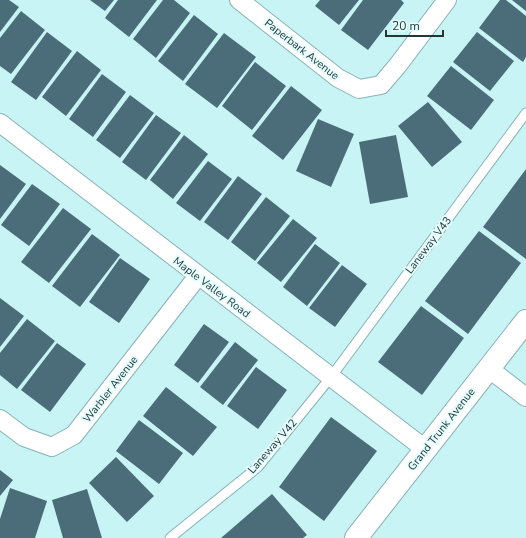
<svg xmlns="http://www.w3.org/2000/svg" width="526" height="538" viewBox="0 0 526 538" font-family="'Nunito Sans',sans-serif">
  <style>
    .building { fill: #4b6d7a }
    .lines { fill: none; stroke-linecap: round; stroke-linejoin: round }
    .lane-casing { stroke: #89b2b4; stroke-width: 11 }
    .street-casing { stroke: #89b2b4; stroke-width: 20 }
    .secondary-casing { stroke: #89b2b4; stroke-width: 24 }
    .lane { stroke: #fff; stroke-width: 9 }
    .street { stroke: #fff; stroke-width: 18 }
    .secondary { stroke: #fff; stroke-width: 22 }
    .labels { text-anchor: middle; stroke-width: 4; stroke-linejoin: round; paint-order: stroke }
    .street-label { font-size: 11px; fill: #243535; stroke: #e4feff }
  </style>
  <rect width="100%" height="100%" fill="#c9f4f6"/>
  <!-- building -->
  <g class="building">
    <polygon points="0,0 9,0 19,7 0,32"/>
    <polygon points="90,0 114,0 105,11"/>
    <polygon points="118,0 157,0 129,37 105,18"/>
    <polygon points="163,0 174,0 190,13 156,58 133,39"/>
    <polygon points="320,0 359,0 339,25 315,6"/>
    <polygon points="363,0 401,0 404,3 368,50 341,30"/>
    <polygon points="500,0 506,0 526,16 526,57 523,62 479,28"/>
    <polygon points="512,0 526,0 526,11"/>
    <polygon points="21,11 45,30 11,74 0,66 0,38"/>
    <polygon points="194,15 218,34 183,81 158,61"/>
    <polygon points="47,32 72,51 36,100 11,82"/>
    <polygon points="477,32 514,61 490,91 453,62"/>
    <polygon points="224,33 256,57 217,108 185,84"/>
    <polygon points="77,51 101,70 66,116 42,97"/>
    <polygon points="255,62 286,86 252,130 222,106"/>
    <polygon points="451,66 494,100 471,130 427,96"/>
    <polygon points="102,74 126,92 93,137 69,119"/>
    <polygon points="291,86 322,110 283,160 252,136"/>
    <polygon points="130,95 154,113 120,158 96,140"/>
    <polygon points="428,102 462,142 432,167 398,126"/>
    <polygon points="156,115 181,133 146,180 122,162"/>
    <polygon points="318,119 354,134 331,187 296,171"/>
    <polygon points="184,135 208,154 173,199 150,180"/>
    <polygon points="396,135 408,197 370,204 359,142"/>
    <polygon points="208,161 232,179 200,221 176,203"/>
    <polygon points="0,165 26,184 0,219"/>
    <polygon points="526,169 526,259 483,227"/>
    <polygon points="238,176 262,194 228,240 204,222"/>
    <polygon points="32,184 60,204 29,246 1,225"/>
    <polygon points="266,197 290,216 255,261 231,242"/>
    <polygon points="63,208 91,229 49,283 21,262"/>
    <polygon points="293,219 317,238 281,282 257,263"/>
    <polygon points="479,231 521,263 468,334 425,301"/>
    <polygon points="92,234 120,255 80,307 52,286"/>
    <polygon points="315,244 340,263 307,306 283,287"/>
    <polygon points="120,258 150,279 119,323 89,302"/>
    <polygon points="342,265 367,284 335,327 309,308"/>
    <polygon points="0,298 24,316 0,347"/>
    <polygon points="421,306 464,338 422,395 378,362"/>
    <polygon points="27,319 55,341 17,389 0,375 0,353"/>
    <polygon points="204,324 229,342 198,383 174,365"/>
    <polygon points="235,342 258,360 223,405 200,387"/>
    <polygon points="57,343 86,364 50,412 21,390"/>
    <polygon points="256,367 287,390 258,429 227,406"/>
    <polygon points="166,387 217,427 193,456 143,416"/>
    <polygon points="331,417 377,451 324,521 279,487"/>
    <polygon points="139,420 183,453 159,484 116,451"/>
    <polygon points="116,457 154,496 127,522 89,483"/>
    <polygon points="0,470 13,480 0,496"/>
    <polygon points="10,488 47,501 35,538 0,538 0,519"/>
    <polygon points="87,489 102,538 63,538 52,500"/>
    <polygon points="272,494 307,535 303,538 221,538"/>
  </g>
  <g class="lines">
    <defs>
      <polyline id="lane" points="170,538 258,467 331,377 526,113"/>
      <g id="street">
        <polyline points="239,0 338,78 359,89 381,85 398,65 447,0"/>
        <polyline points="0,123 425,449"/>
        <polyline points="488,368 526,397"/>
        <polyline points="0,419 24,437 52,447 74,435 198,276"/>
      </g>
      <polyline id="secondary" points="356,538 526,321"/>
    </defs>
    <!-- lane casing -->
    <use href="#lane" class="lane-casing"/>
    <!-- street casing -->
    <use href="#street" class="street-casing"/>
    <!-- secondary casing -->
    <use href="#secondary" class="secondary-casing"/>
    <!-- lane -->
    <use href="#lane" class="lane"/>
    <!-- street -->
    <use href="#street" class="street"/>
    <!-- secondary -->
    <use href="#secondary" class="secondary"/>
  </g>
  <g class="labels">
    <!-- street labels -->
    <g class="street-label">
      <text transform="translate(302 49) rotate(38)" y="4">Paperbark Avenue</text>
      <text transform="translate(428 245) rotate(-53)" y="4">Laneway V43</text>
      <text transform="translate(212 287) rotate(37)" y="4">Maple Valley Road</text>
      <text transform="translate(110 389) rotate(-52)" y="4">Warbler Avenue</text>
      <text transform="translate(441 429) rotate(-52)" y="4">Grand Trunk Avenue</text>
      <text transform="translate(272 446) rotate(-49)" y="4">Laneway V42</text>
    </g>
  </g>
  <!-- scale -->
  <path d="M386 30v6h57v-6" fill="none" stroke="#243535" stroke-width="2"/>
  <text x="392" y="30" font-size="12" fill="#243535" stroke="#e4feff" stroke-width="3" paint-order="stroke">20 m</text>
</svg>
